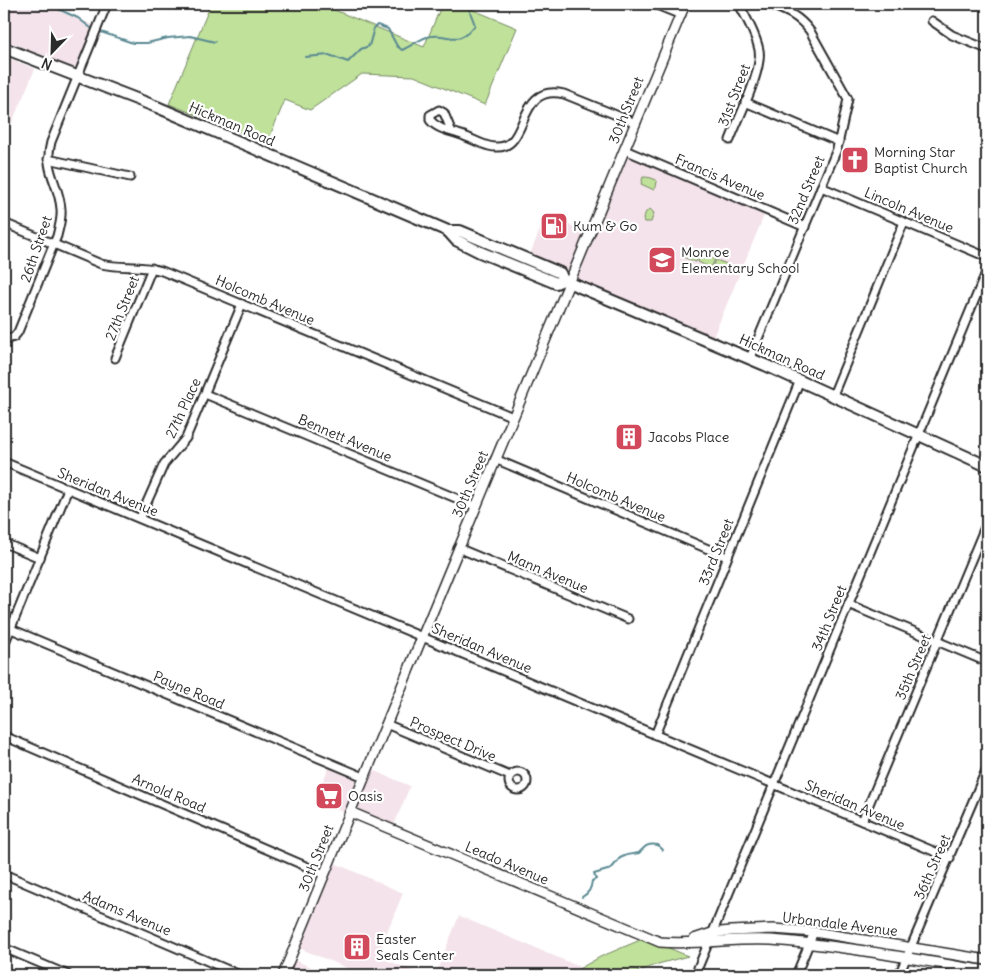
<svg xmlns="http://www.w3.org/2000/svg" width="991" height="979" viewBox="0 0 991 979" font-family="Delius,sans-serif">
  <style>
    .built { fill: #f4e3ea }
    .green { fill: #bfe19a; stroke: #758662 }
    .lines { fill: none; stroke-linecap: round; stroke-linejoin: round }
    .stream { stroke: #5a8992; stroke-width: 2 }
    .minor-casing { stroke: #2b2b2b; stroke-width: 11 }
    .tertiary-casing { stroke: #2b2b2b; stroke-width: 12 }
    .secondary-casing { stroke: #2b2b2b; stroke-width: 14 }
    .minor { stroke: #fff; stroke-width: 7 }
    .tertiary { stroke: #fff; stroke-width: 9 }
    .secondary { stroke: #fff; stroke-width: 10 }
    .labels { text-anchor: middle; stroke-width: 4.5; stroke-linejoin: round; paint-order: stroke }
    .street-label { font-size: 14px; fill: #2b2b2b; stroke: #fff }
    .poi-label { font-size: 14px; fill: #2b2b2b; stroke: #fff; text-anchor: start }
  </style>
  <rect width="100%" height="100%" fill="#fff"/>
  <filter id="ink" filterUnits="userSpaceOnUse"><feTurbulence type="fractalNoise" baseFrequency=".02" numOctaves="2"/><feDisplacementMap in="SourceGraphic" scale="10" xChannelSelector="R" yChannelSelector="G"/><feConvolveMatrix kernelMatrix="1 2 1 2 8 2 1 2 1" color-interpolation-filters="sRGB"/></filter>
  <g filter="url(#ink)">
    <!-- built -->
    <g class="built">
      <polygon points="4,4 42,4 95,26 78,66 72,67 4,40"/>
      <polygon points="4,56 35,69 4,141"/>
      <polygon points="625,150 766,211 711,342 526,264 546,215 590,234"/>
      <polygon points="331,763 364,777 368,768 410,786 392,830 314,801"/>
      <polygon points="330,861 403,893 377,956 423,975 364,975 299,948 294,960 331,975 283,975"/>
      <polygon points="459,916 580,967 568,975 435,975"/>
    </g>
    <!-- green -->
    <g class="green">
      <polygon points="211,4 320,4 424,47 442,4 459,4 517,28 485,105 414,76 362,74 310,110 285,100 267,143 169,104"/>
      <path d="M643 177C649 177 653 178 657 181L656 187 654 190 641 184Z"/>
      <polygon points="650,209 654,213 651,222 644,222 643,219 646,212"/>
      <polygon points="687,248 700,253 696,262 683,257"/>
      <polygon points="701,254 715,259 711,268 698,262"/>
      <polygon points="716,260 727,264 723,273 712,269"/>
      <polygon points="645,938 688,956 658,964 628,975 568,975 600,957"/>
    </g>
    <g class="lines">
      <!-- stream -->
      <g class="stream">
        <polyline points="47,4 78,18 91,28"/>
        <polyline points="101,32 133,43 147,43 168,38 190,36 215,42"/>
        <path d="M305 57 329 55 348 62 361 49 369 46 374 28 377 25 388 29 397 46 402 50C411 46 418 40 427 37 449 31 457 49 475 25L467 4"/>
        <path d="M582 897C589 893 591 889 592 881L596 879 594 874 611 869 620 858 627 855 639 853C645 846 648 843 658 845L663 850"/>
      </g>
      <defs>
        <g id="minor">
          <polyline points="654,4 681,15"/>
          <polyline points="932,21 952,35 987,49"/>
          <polyline points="745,102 839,142"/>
          <path d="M451 130 444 113 439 110 430 115V120C438 130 452 131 464 136 472 139 481 144 489 146 533 157 512 82 564 94L636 123"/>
          <path d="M730 140C738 119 763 70 759 50 756 34 746 18 739 4"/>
          <polyline points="625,150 805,227"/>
          <polyline points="48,159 130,177"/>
          <polyline points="821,187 987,257"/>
          <path d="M4 223 101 264C123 269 140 264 162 271L513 417"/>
          <path d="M4 340 14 337 18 332 57 236C59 227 62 219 61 209 59 182 43 172 51 142L107 4"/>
          <polyline points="115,358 152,268"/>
          <path d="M750 358 837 149 848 99 810 31C798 15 786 11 768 4"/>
          <polyline points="205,394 475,506"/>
          <polyline points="833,395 904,222"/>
          <polyline points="495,459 727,557"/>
          <polyline points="4,462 950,858"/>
          <polyline points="140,518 164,464 186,438 242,304"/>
          <polyline points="4,543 40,558"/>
          <polyline points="458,548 628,619"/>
          <polyline points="848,604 987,662"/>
          <polyline points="4,626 364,777"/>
          <polyline points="4,645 68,489"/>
          <polyline points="386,724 510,776"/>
          <polyline points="655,735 800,380"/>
          <polyline points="4,736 324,874"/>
          <circle cx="518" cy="781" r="9"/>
          <polyline points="862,821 987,522"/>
          <polyline points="4,874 240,975"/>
          <polyline points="4,948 68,975"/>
          <polyline points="695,975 987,270"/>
          <polyline points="796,975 814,932"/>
          <polyline points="899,975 987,768"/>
        </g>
        <g id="tertiary">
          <path d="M350 812 660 942C697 945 734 938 771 940 843 945 916 960 987 971"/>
          <polyline points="694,939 712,933 731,931 773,929 814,932 987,960"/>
          <path d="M283 975C416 651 550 327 685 4"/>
        </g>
        <g id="secondary">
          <polyline points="4,48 157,107 448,231 460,231 560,273 563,280 765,365 987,466"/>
          <polyline points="448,231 456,240 480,252 556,283 563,280"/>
        </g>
      </defs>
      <!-- minor casing -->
      <use href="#minor" class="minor-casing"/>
      <!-- tertiary casing -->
      <use href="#tertiary" class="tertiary-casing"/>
      <!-- secondary casing -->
      <use href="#secondary" class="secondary-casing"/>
      <!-- minor -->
      <use href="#minor" class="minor"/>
      <!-- tertiary -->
      <use href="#tertiary" class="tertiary"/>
      <!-- secondary -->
      <use href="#secondary" class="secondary"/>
    </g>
  </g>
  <!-- icons -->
  <defs>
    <symbol id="church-square" viewBox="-11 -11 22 22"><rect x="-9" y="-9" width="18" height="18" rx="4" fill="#d1495b" stroke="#fff"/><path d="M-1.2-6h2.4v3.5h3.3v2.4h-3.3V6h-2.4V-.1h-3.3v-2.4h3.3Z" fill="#fff"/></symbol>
    <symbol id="fuel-square" viewBox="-11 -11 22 22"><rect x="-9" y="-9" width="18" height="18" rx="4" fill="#d1495b" stroke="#fff"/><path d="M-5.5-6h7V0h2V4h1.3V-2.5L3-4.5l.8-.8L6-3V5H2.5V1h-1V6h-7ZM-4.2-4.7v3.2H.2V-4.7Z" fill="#fff"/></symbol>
    <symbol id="school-square" viewBox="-11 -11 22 22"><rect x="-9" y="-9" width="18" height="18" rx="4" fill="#d1495b" stroke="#fff"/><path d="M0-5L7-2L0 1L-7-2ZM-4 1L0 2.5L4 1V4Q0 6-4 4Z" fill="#fff"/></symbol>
    <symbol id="building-square" viewBox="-11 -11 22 22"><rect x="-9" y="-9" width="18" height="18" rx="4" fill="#d1495b" stroke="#fff"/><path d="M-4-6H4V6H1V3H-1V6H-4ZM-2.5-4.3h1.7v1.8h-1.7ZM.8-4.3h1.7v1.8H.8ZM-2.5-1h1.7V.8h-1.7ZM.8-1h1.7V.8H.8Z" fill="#fff"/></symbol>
    <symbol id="supermarket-square" viewBox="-11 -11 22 22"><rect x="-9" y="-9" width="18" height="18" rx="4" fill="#d1495b" stroke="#fff"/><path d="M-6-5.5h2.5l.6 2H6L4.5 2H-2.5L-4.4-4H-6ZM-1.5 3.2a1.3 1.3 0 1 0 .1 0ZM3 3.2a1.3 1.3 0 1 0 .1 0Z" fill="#fff"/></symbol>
  </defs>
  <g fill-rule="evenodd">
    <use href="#church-square" x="839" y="144" width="32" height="32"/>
    <use href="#fuel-square" x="538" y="210" width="32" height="32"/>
    <use href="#school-square" x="646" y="244" width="32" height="32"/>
    <use href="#building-square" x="613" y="421" width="32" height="32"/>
    <use href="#supermarket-square" x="313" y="780" width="32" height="32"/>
    <use href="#building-square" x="341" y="931" width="32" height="32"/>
  </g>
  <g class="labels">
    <!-- street labels -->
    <g class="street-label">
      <text transform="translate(734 95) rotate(-69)" y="5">31st Street</text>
      <text transform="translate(626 110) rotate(-68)" y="5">30th Street</text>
      <text transform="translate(232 124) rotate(23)" y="5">Hickman Road</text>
      <text transform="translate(720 177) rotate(23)" y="5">Francis Avenue</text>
      <text transform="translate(806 190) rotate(-67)" y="5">32nd Street</text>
      <text transform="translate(909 210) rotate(23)" y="5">Lincoln Avenue</text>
      <text transform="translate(36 249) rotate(-71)" y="5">26th Street</text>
      <text transform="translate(265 300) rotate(23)" y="5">Holcomb Avenue</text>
      <text transform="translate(122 308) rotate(-68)" y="5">27th Street</text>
      <text transform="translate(782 357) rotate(24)" y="5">Hickman Road</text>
      <text transform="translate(183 408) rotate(-65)" y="5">27th Place</text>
      <text transform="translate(345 438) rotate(23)" y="5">Bennett Avenue</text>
      <text transform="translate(470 484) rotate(-67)" y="5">30th Street</text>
      <text transform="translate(108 492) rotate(22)" y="5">Sheridan Avenue</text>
      <text transform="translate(616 497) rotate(23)" y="5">Holcomb Avenue</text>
      <text transform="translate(716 552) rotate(-68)" y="5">33rd Street</text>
      <text transform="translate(548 572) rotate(23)" y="5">Mann Avenue</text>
      <text transform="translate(829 618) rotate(-68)" y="5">34th Street</text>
      <text transform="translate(482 648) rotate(23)" y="5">Sheridan Avenue</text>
      <text transform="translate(913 667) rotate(-67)" y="5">35th Street</text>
      <text transform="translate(189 690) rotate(23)" y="5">Payne Road</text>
      <text transform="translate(453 739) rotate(23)" y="5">Prospect Drive</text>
      <text transform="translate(169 793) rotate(23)" y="5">Arnold Road</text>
      <text transform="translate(855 805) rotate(23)" y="5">Sheridan Avenue</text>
      <text transform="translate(316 858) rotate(-68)" y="5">30th Street</text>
      <text transform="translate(507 863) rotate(23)" y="5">Leado Avenue</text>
      <text transform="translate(932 867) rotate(-66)" y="5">36th Street</text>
      <text transform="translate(127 913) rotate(23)" y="5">Adams Avenue</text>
      <text transform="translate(840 924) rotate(7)" y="5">Urbandale Avenue</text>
    </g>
    <!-- poi labels -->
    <g class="poi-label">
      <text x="874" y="157">Morning Star<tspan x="874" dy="16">Baptist Church</tspan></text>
      <text x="573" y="231">Kum &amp; Go</text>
      <text x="681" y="257">Monroe<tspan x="681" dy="16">Elementary School</tspan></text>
      <text x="648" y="442">Jacobs Place</text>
      <text x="348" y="801">Oasis</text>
      <text x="376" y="944">Easter<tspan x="376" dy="16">Seals Center</tspan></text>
    </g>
  </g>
  <!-- margin -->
  <rect width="991" height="979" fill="none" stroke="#fff" stroke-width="20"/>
  <rect x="10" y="10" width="971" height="959" fill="none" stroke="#2b2b2b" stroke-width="2" filter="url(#ink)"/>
  <!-- north arrow -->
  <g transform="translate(52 52) rotate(203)" stroke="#ffffff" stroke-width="4" paint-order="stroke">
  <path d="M0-4L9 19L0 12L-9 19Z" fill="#2b2b2b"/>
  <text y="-8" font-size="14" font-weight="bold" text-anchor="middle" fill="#2b2b2b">N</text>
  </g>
</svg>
